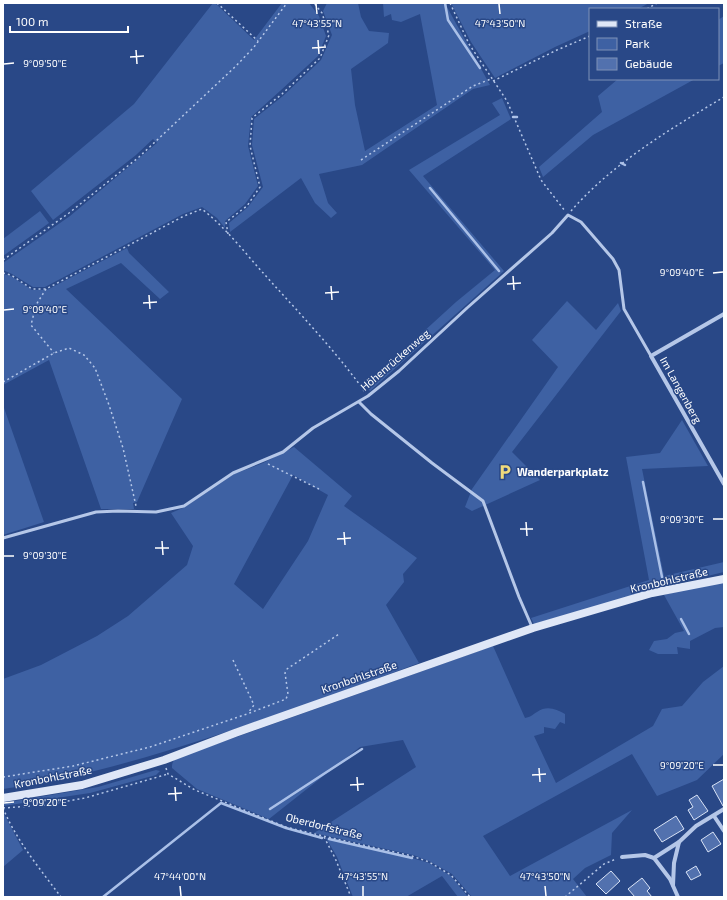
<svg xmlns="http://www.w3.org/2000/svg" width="727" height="900" viewBox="0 0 727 900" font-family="'Exo 2',sans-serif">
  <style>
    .green { fill: #3e61a3; fill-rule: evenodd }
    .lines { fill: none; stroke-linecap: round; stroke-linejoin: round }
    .stream { stroke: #aac0e8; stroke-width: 2.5 }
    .building { fill: #5271ae; stroke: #d9e3f6 }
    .path { stroke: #b5c7e8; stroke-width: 1.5; stroke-dasharray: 2 3; stroke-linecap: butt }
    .service { stroke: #b5c7e8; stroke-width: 3 }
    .minor { stroke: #b5c7e8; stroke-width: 4 }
    .secondary { stroke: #dfe7f7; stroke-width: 8 }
    .ticks { fill: none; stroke: #fff; stroke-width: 1.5 }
    .labels { text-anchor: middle; stroke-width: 3; stroke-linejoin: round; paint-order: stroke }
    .street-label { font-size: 11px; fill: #fff; stroke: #294887 }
    .poi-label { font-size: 11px; font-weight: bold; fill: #fff; stroke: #294887; text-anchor: start }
    .ticks-label { font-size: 10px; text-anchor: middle; fill: #fff; stroke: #294887; stroke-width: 3; stroke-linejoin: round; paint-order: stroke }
  </style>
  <rect width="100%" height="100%" fill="#294887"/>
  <!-- green -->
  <g class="green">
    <polygon points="213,3 215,3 254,40 282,3 309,3 319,16 326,36 318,56 280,91 251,117 248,146 258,186 245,204 225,221 225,228 217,218 202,207 183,214 45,287 33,287 12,274 3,270 3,263 70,216 157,143 153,139 136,155 53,220 31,191 134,104"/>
    <polygon points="327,3 358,3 361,17 369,31 389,33 388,43 351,69 355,105 365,151 437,105 420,14 401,22 392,20 391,14 384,17 383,3 446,3 447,7 490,85 473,89 362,165 319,174 328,203 337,213 331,218 315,203 301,178 230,232 229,223 248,207 263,187 252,145 254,119 283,96 321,60 332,35 323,11"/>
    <polygon points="451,3 649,3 638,9 590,9 590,31 555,47 495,78 471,42"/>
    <polygon points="724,16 724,63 718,66 718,20"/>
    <polygon points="618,79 695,79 593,135 543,177 539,167 602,112 598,96"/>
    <polygon points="502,98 511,119 423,176 504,271 370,391 365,385 456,302 495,270 409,170 500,115 492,103"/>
    <polygon points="40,211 49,223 3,256 3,239"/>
    <polygon points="127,248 129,253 169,292 160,299 121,263 66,289 182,399 137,502 133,503 134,509 101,509 49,360 3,385 3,274 11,276 32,290 47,290"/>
    <polygon points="567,301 596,330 618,303 621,311 512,452 540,480 472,511 465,507 472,489 558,367 532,340"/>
    <polygon points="3,405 44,522 3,535"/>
    <polygon points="682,420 708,466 642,469 664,576 724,562 724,572 666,586 534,624 531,618 649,580 626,457 660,453"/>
    <path d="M294 447 352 496 344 506 417 558 403 574 404 582 386 605 419 663C350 689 281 714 211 737 143 759 74 779 3 789V679L41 665 97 636 128 616 187 565 193 546 171 513 185 507 234 474 263 463ZM293 475 328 495 308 541 263 609 234 584Z"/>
    <polygon points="724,579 724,627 715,628 690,641 690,649 677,647 678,654 658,654 649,650 654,641 667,639 675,633 684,631 664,595"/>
    <path d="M493 646 525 718C531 717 532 715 537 712 547 705 556 709 565 714V724L560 722 555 729 544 727V733L534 736 556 783 653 726 662 709 682 706 703 682 724 666V754L697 780 657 796 632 754 483 836 510 876 632 810 612 833 611 855 585 868 573 879 587 897H472L452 874 429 861 413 855 314 833 416 767 403 740 360 747 269 819 197 789 172 768C172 764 172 761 177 758Z"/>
    <polygon points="156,770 160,771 156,775 90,793 3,806 3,803 98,787"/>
    <polygon points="3,812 23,850 3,867"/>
    <polygon points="326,838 412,858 429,863 451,876 468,897 458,897 442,876 406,897 353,897 337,857"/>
  </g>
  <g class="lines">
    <!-- stream -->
    <g class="stream">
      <polyline points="445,3 448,20 480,68"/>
      <polyline points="513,117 517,117"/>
      <polyline points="621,163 625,165"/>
      <polyline points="430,188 499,271"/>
      <polyline points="643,482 662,577"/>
      <polyline points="681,619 689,634"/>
      <polyline points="270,809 362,749"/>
      <polyline points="329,839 412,858"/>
      <polyline points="103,897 221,803 286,828 322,838"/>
    </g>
  </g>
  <!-- building -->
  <g class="building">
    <polygon points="724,779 724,806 723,806 712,786"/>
    <polygon points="697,795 708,811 694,820 688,810 693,807 689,800"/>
    <polygon points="676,816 684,829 662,842 654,830"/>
    <polygon points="713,832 721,844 708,852 701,840"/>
    <polygon points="696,866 701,875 691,880 686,872"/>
    <polygon points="611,871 620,881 606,894 596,884"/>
    <polygon points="642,878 650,888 647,891 652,897 635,897 628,889"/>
  </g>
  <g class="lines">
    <!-- path -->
    <g class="path">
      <polyline points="217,3 258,41"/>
      <polyline points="450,3 469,44 507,101 541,180 565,211"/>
      <polyline points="647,9 657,3"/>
      <polyline points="493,81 557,50 590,36"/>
      <polyline points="361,160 473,86 491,79"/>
      <path d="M571 211C613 163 670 129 724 97"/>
      <polyline points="228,234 226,222 247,206 260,187 250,146 252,118 282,94 320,58 329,35 322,13 314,3"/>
      <polyline points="3,260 69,213 139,157 236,66 254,47 287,3"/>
      <path d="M3 273 11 275 32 289H46L184 216 202 209C226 228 245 253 265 275 299 313 335 350 365 392"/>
      <polyline points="46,289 36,305 31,325 54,353"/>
      <polyline points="3,382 54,353 69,348 84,355 95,368 109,405 123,448 136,506"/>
      <polyline points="268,464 319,489"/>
      <polyline points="233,660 254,705 248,713"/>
      <polyline points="166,768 168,774 195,790 286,827 323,836 412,856 429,862 451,875 470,897"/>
      <polyline points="3,777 73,766 150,747 247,714 286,699 288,694 285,673 287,669 339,634"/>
      <polyline points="3,808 44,805 85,798 168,774"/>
      <path d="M3 808C16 840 40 869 61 897"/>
      <polyline points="324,837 335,858 351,897"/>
      <polyline points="565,897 604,864 616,859"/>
    </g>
    <!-- service -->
    <g class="service">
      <polyline points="359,402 371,414 432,463 483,501 519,597 532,627"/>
      <polyline points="3,538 96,512 118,511 156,512 184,506 233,473 283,452 313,428 368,396 399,371 467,308 552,233 568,215 581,222 613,259 619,270 624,309 651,356"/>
    </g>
    <!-- minor -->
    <g class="minor">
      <polyline points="724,314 651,356 724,484"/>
      <polyline points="714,816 724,831"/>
      <polyline points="622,857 645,855 654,858 679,842 696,826 724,809"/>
      <polyline points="654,858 670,879 678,897"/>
      <polyline points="673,885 674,863 679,842"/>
    </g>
    <!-- secondary -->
    <polyline class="secondary" points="3,798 82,785 164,760 235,733 533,628 652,593 724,579"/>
  </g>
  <!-- ticks -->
  <path class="ticks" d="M316 4 317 14M499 4 500 14M318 40 319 54M312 48 326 47M136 50 137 64M130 57 144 56M4 64 14 63M713 273 723 272M513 276 514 290M507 284 521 283M331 286 332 300M325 293 339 292M149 295 150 309M143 303 157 302M4 310 14 309M713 519H723M526 522 527 536M520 529H533M344 532 345 545M337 539 351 538M162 541 163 555M155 548H169M4 556H14M713 765H723M539 768 540 782M532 775 546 774M357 777 358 791M350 785 364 784M175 787 176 801M168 794 182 793M4 803 14 802M180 886 181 896M363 886V896M545 886 546 896"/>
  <!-- icons -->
  <defs>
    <symbol id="parking-bare" viewBox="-9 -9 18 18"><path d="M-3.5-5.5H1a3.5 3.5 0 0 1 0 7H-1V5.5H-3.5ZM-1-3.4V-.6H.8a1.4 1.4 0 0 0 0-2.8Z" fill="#efda7c" stroke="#294887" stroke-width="2.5" paint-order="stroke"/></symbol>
  </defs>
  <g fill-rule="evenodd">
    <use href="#parking-bare" x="494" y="461" width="22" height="22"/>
  </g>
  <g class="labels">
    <!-- street labels -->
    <g class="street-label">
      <text transform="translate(395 360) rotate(-41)" y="4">Höhenrückenweg</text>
      <text transform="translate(681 390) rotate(61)" y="4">Im Langenberg</text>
      <text transform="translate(669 580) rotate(-13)" y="4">Kronbohlstraße</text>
      <text transform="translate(359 677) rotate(-19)" y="4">Kronbohlstraße</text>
      <text transform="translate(53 777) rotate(-11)" y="4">Kronbohlstraße</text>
      <text transform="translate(324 826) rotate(14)" y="4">Oberdorfstraße</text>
    </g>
    <!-- poi labels -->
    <g class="poi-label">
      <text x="517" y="476">Wanderparkplatz</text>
    </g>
  </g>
  <g class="ticks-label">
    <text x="317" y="27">47°43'55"N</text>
    <text x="500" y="27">47°43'50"N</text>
    <text x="45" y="67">9°09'50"E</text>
    <text x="682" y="276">9°09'40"E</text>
    <text x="45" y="313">9°09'40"E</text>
    <text x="682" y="523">9°09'30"E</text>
    <text x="45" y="559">9°09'30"E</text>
    <text x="682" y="769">9°09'20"E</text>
    <text x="45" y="806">9°09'20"E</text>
    <text x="180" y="880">47°44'00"N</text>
    <text x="363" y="880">47°43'55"N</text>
    <text x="545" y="880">47°43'50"N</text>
  </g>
  <!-- border -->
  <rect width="727" height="900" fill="none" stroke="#ffffff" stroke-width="8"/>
  <!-- legend -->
  <rect x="589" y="8" width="130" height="72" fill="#294887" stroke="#7f91b7"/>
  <rect x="597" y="21" width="20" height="6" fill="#dfe7f7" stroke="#7f91b7"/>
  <text x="625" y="28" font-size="12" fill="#ffffff">Straße</text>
  <rect x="597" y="38" width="20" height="12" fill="#3e61a3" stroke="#7f91b7"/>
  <text x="625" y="48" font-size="12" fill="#ffffff">Park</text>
  <rect x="597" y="58" width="20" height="12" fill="#5271ae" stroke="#7f91b7"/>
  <text x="625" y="68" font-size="12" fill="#ffffff">Gebäude</text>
  <!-- scale -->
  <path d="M10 26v6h118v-6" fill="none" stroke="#ffffff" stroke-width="2"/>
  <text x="16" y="26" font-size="12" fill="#ffffff" stroke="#294887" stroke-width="3" paint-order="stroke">100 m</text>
</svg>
